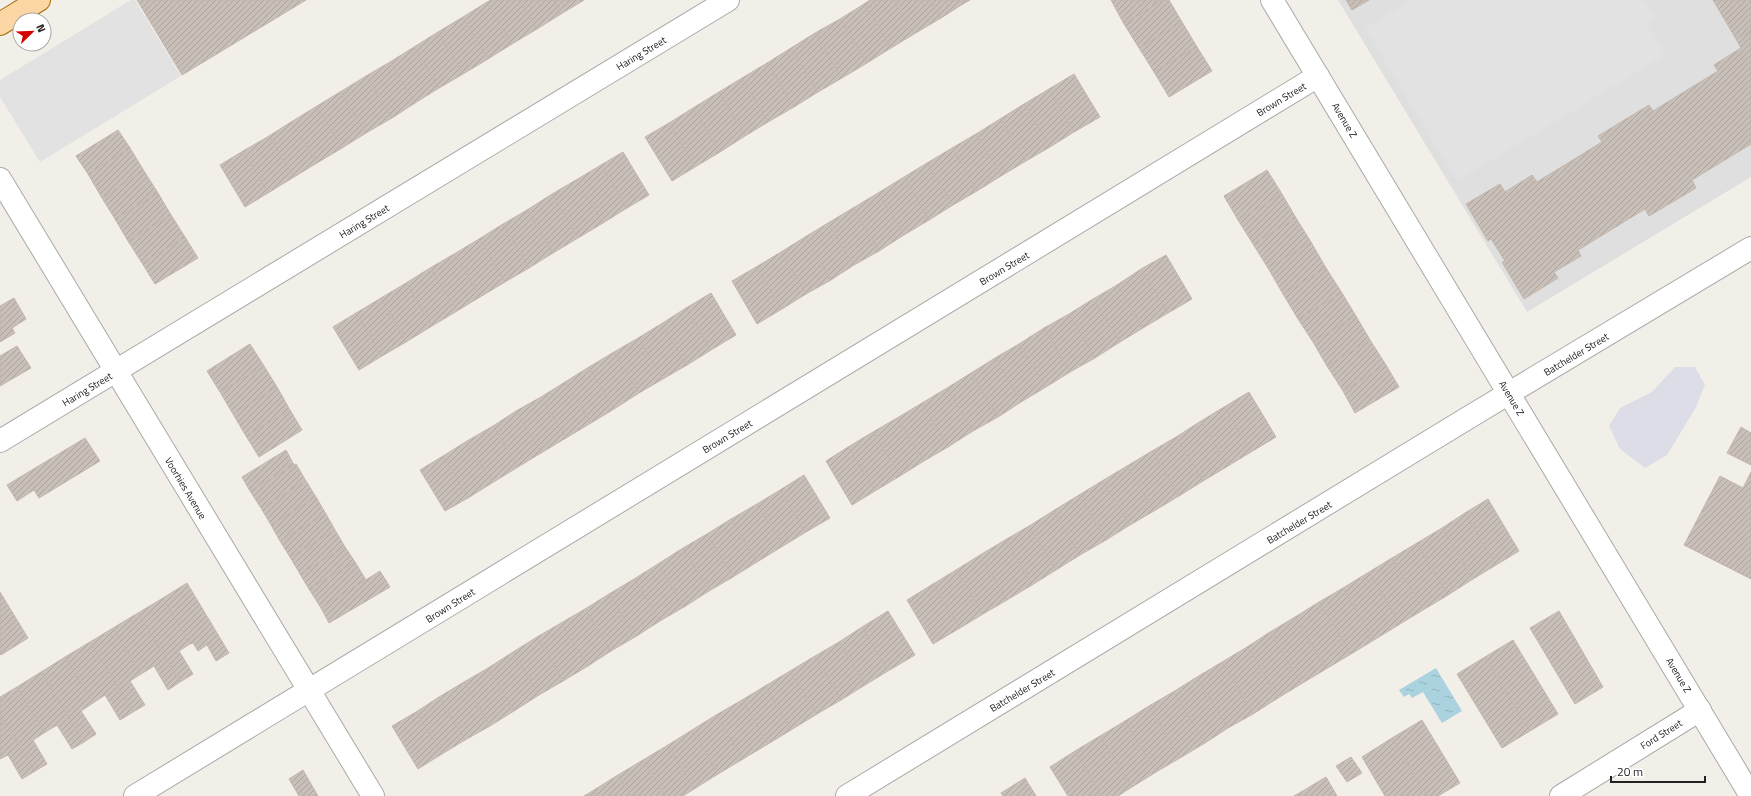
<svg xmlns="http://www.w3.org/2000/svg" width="1751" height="796" viewBox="0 0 1751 796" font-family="'Titillium Web',sans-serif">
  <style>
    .residential { fill: #e0dfdf }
    .parking { fill: #e2e2e2 }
    .plaza { fill: #dddde8 }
    .water { fill: url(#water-ripples) }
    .building { fill: url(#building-hatch); stroke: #c4b6ab }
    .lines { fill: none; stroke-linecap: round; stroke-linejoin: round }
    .minor-casing { stroke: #a9a9a9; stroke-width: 24 }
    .major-casing { stroke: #a06b00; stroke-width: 24 }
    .minor { stroke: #fff; stroke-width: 22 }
    .major { stroke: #fcd6a4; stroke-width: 22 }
    .labels { text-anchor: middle; stroke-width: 3; stroke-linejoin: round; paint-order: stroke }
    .street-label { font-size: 10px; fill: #222; stroke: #fff }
  </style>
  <defs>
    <pattern id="water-ripples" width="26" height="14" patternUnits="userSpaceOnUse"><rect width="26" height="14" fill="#aad3df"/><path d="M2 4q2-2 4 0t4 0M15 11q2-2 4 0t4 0" fill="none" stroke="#92b5bf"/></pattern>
    <pattern id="building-hatch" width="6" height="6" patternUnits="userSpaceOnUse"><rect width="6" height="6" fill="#c7bfb8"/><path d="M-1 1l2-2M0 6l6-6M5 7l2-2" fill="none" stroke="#aba49e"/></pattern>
  </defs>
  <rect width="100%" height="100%" fill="#f2efe9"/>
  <!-- residential -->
  <polygon class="residential" points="1338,0 1751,0 1751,177 1527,312"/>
  <!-- parking -->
  <g class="parking">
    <polygon points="131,0 135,0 181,76 40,162 0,97 0,80"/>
    <polygon points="1411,0 1643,0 1655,19 1647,24 1665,55 1457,181 1365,28"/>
  </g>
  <!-- plaza -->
  <polygon class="plaza" points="1675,367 1695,367 1705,385 1695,409 1667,455 1645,468 1620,449 1609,426 1620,408 1652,392"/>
  <!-- water -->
  <polygon class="water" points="1436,668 1462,711 1442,723 1423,692 1412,698 1409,694 1404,697 1399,690"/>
  <!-- building -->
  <g class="building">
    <polygon points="137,0 306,0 182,75"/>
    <polygon points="491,0 519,0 537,29 512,44 487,2"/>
    <polygon points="519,0 553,0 561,14 537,29"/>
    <polygon points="553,0 584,0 561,14"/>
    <polygon points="870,0 894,0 914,34 891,48 864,4"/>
    <polygon points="894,0 930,0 941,18 914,34"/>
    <polygon points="930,0 961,0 963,4 941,18"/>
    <polygon points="961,0 970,0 963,4"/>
    <polygon points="1111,0 1163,0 1124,24"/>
    <polygon points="1163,0 1169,0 1182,22 1139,48 1124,24"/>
    <polygon points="1346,0 1369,0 1352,10"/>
    <polygon points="1713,0 1751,0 1751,30 1736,39"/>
    <polygon points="487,2 512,44 488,59 463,17"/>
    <polygon points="864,4 891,48 867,63 840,19"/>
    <polygon points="463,17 488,59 463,74 438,32"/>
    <polygon points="840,19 867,63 842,78 815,33"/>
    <polygon points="1182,22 1197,47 1154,72 1139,48"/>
    <polygon points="1751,30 1751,144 1692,180 1696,188 1649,216 1645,209 1578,250 1581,256 1554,272 1558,278 1524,299 1502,262 1505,261 1491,239 1488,241 1466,204 1500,184 1505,192 1532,175 1537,182 1602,142 1598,136 1649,105 1653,111 1718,71 1714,65 1741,48 1736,39"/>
    <polygon points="438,32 463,74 439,88 414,47"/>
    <polygon points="815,33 842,78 818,92 791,48"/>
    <polygon points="414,47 439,88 415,103 390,62"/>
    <polygon points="1197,47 1212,71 1169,97 1154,72"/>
    <polygon points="791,48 818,92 794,107 767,63"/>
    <polygon points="390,62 415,103 392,118 366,76"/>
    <polygon points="767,63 794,107 768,122 742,78"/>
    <polygon points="1074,74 1100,117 1074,132 1049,89"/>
    <polygon points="366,76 392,118 366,133 340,92"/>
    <polygon points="742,78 768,122 745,136 719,92"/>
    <polygon points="1049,89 1074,132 1050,147 1024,104"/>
    <polygon points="340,92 366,133 342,148 317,106"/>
    <polygon points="719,92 745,136 720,152 693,108"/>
    <polygon points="1024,104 1050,147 1026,161 1000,119"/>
    <polygon points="317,106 342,148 317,163 291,122"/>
    <polygon points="693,108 720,152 695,167 669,123"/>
    <polygon points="1000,119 1026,161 1001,176 976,134"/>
    <polygon points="291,122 317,163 294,177 269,136"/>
    <polygon points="669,123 695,167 672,181 645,137"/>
    <polygon points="118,130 130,148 88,174 76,156"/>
    <polygon points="976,134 1001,176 977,191 952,148"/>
    <polygon points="269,136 294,177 268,193 243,151"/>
    <polygon points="130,148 144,171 102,198 88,174"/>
    <polygon points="952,148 977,191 953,205 927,163"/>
    <polygon points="243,151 268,193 245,207 220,165"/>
    <polygon points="623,152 649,195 627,208 601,165"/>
    <polygon points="927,163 953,205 929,220 904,177"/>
    <polygon points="601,165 627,208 603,223 576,180"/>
    <polygon points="1267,170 1282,194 1238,220 1224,196"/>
    <polygon points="144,171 158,193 115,219 102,198"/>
    <polygon points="904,177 929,220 904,235 878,193"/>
    <polygon points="576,180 603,223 578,238 552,194"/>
    <polygon points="158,193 171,215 128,241 115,219"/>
    <polygon points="878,193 904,235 879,251 853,208"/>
    <polygon points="552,194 578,238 553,253 527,210"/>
    <polygon points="1282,194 1296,218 1253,244 1238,220"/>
    <polygon points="853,208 879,251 854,265 828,223"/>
    <polygon points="527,210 553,253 529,268 503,224"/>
    <polygon points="171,215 185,237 142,263 128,241"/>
    <polygon points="1296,218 1311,242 1268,268 1253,244"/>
    <polygon points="828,223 854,265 831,280 805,237"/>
    <polygon points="503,224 529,268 505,282 479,239"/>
    <polygon points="185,237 198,258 155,284 142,263"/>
    <polygon points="805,237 831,280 806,294 781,252"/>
    <polygon points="479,239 505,282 480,297 454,254"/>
    <polygon points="1311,242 1326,268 1283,294 1268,268"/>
    <polygon points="781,252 806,294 782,309 756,267"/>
    <polygon points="454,254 480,297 457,311 430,268"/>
    <polygon points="1166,255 1192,299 1168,313 1141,269"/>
    <polygon points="756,267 782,309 757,324 732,281"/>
    <polygon points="430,268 457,311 432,326 406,283"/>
    <polygon points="1326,268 1342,293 1298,319 1283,294"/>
    <polygon points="1141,269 1168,313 1143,328 1117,285"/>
    <polygon points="406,283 432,326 406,342 381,298"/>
    <polygon points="1117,285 1143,328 1120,342 1093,299"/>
    <polygon points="711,293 736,335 711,350 686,308"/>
    <polygon points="1342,293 1356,316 1313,342 1298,319"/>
    <polygon points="14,298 26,319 12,328 15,333 0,342 0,306"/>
    <polygon points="381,298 406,342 382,356 356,313"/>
    <polygon points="1093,299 1120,342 1095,358 1069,314"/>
    <polygon points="686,308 711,350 687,365 661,324"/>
    <polygon points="356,313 382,356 359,370 333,327"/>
    <polygon points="1069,314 1095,358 1070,372 1044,328"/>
    <polygon points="1356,316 1370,340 1327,366 1313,342"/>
    <polygon points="661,324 687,365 663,379 638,338"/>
    <polygon points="1044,328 1070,372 1046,387 1019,344"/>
    <polygon points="638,338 663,379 639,393 614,352"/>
    <polygon points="1370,340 1386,365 1343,391 1327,366"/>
    <polygon points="250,344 264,366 220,392 207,371"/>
    <polygon points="1019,344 1046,387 1021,402 995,358"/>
    <polygon points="17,346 31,368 0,386 0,356"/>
    <polygon points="614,352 639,393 614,409 589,367"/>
    <polygon points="995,358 1021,402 998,417 971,373"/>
    <polygon points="1386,365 1399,387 1355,413 1343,391"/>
    <polygon points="264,366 277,387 233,414 220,392"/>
    <polygon points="589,367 614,409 591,423 565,382"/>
    <polygon points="971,373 998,417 973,431 947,388"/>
    <polygon points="565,382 591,423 566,438 541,397"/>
    <polygon points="277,387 290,410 246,436 233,414"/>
    <polygon points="947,388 973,431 948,447 922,403"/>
    <polygon points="1249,392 1276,437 1251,452 1224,407"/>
    <polygon points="541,397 566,438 541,453 516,411"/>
    <polygon points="922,403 948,447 924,461 897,418"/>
    <polygon points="1224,407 1251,452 1228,466 1201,421"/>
    <polygon points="290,410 302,430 259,457 246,436"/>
    <polygon points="516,411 541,453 518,467 493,426"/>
    <polygon points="897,418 924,461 900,476 873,432"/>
    <polygon points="1201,421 1228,466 1203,481 1176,437"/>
    <polygon points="493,426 518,467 492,483 467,441"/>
    <polygon points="1741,427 1751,433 1751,465 1727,453"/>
    <polygon points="873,432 900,476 875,491 848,447"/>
    <polygon points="1176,437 1203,481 1179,496 1152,451"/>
    <polygon points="85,438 100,461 39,498 34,490 17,501 7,485"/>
    <polygon points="467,441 492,483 468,498 443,456"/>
    <polygon points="848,447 875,491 852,505 826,461"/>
    <polygon points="286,450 294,465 250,491 242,477"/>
    <polygon points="1152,451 1179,496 1154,511 1127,466"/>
    <polygon points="443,456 468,498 445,511 420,470"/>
    <polygon points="296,464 306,481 261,508 250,491"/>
    <polygon points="1127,466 1154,511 1130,525 1102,481"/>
    <polygon points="1751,472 1751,579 1684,545 1720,476 1743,488"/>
    <polygon points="804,475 830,518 806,532 780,490"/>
    <polygon points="306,481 316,497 271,525 261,508"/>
    <polygon points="1102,481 1130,525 1106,540 1079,495"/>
    <polygon points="780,490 806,532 783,546 757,504"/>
    <polygon points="1079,495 1106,540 1080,555 1053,511"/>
    <polygon points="316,497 326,514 280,541 271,525"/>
    <polygon points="1488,499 1519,551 1496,565 1465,513"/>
    <polygon points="757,504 783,546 757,562 731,519"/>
    <polygon points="1053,511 1080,555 1056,570 1029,526"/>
    <polygon points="1465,513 1496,565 1473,579 1442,528"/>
    <polygon points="326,514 335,530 290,557 280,541"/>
    <polygon points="731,519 757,562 733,577 707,534"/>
    <polygon points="1029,526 1056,570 1032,585 1005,540"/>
    <polygon points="1442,528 1473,579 1448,595 1417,543"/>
    <polygon points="335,530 345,547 300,574 290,557"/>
    <polygon points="707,534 733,577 709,591 683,548"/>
    <polygon points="1005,540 1032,585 1007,600 980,555"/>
    <polygon points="1417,543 1448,595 1423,610 1392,558"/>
    <polygon points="345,547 355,562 309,589 300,574"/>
    <polygon points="683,548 709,591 684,607 658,564"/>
    <polygon points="980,555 1007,600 983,614 956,570"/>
    <polygon points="1392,558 1423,610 1400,624 1369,572"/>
    <polygon points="355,562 366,580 321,608 309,589"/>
    <polygon points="658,564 684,607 660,621 634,579"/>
    <polygon points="956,570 983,614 960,628 933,584"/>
    <polygon points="380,571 390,587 329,623 321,608"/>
    <polygon points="1369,572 1400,624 1374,640 1343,588"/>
    <polygon points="634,579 660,621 635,637 609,594"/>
    <polygon points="187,583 229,653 216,661 207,645 198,651 193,643 190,644 163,598"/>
    <polygon points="933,584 960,628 933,644 907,600"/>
    <polygon points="1343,588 1374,640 1351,654 1319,602"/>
    <polygon points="0,592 28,638 1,655 0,654"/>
    <polygon points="609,594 635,637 611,651 585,609"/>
    <polygon points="163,598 190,644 179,651 193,674 180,682 138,613"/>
    <polygon points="1319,602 1351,654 1326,669 1295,617"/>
    <polygon points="585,609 611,651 588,666 561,623"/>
    <polygon points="888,611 915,655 888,671 862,627"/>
    <polygon points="1559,611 1603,687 1575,704 1530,628"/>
    <polygon points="138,613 180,682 168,690 154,666 141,674 113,628"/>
    <polygon points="1295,617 1326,669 1301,684 1270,632"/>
    <polygon points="561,623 588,666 563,681 537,637"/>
    <polygon points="862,627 888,671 865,685 839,642"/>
    <polygon points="113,628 141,674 130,681 145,705 133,712 90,642"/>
    <polygon points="1270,632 1301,684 1278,698 1247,647"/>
    <polygon points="537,637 563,681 539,695 513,652"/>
    <polygon points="1513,640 1558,714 1530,731 1485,657"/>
    <polygon points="90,642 133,712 120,720 105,695 93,703 65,657"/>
    <polygon points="839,642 865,685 841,700 815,656"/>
    <polygon points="1247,647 1278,698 1253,714 1222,662"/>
    <polygon points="513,652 539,695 514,711 488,668"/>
    <polygon points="815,656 841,700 817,714 790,671"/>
    <polygon points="65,657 93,703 81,711 96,734 84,742 41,672"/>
    <polygon points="1485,657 1530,731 1502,748 1457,674"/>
    <polygon points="1222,662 1253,714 1228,728 1197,677"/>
    <polygon points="488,668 514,711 490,726 464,682"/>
    <polygon points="790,671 817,714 791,730 765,686"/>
    <polygon points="41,672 84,742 72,749 57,725 44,733 17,687"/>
    <polygon points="1197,677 1228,728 1205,743 1173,692"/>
    <polygon points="464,682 490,726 465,740 439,697"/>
    <polygon points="765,686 791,730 768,744 742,700"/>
    <polygon points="17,687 44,733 33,740 47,764 35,771 0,714 0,697"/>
    <polygon points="1173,692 1205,743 1180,758 1149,706"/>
    <polygon points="439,697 465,740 442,754 416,712"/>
    <polygon points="742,700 768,744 743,759 716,715"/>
    <polygon points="1149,706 1180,758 1156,772 1125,721"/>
    <polygon points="416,712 442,754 418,769 392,726"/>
    <polygon points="0,714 35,771 22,779 8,755 0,759"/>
    <polygon points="716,715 743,759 718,774 692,730"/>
    <polygon points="1422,720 1460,783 1438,796 1427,796 1392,738"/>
    <polygon points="1125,721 1156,772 1132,787 1100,736"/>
    <polygon points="692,730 718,774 694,789 668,745"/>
    <polygon points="1100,736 1132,787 1118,796 1102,796 1075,751"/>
    <polygon points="1392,738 1427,796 1385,796 1362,757"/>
    <polygon points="668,745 694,789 683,796 665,796 643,760"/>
    <polygon points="1075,751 1102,796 1068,796 1050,767"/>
    <polygon points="1351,757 1362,773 1347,782 1336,766"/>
    <polygon points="643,760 665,796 631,796 618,775"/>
    <polygon points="303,770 318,796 299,796 289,779"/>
    <polygon points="618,775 631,796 598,796 594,790"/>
    <polygon points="1326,777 1337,796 1303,796 1301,792"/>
    <polygon points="1025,778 1036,796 1003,796 1001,793"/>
    <polygon points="594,790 598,796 584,796"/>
    <polygon points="1301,792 1303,796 1294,796"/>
  </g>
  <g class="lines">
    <defs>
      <g id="minor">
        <polyline points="1272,0 1751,796"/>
        <polyline points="0,179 373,796"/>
        <polyline points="0,441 728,0"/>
        <polyline points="135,796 1318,76"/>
        <polyline points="847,796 1471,416 1751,248"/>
        <polyline points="1561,796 1700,710"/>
      </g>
      <polyline id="major" points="0,24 39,0"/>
    </defs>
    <!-- minor casing -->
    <use href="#minor" class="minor-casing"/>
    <!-- major casing -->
    <use href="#major" class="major-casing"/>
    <!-- minor -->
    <use href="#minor" class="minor"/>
    <!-- major -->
    <use href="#major" class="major"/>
  </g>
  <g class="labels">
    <!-- street labels -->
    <g class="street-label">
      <text transform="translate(641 53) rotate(-31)" y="4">Haring Street</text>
      <text transform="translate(1281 99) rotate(-31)" y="4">Brown Street</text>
      <text transform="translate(1345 120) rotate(59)" y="4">Avenue Z</text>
      <text transform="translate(364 221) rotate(-31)" y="4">Haring Street</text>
      <text transform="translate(1004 268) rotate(-31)" y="4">Brown Street</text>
      <text transform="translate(1576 354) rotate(-31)" y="4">Batchelder Street</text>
      <text transform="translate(87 389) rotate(-31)" y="4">Haring Street</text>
      <text transform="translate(1512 398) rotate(59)" y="4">Avenue Z</text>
      <text transform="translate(727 436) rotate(-31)" y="4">Brown Street</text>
      <text transform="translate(186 488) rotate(59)" y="4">Voorhies Avenue</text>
      <text transform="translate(1299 522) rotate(-31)" y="4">Batchelder Street</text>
      <text transform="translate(450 605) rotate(-32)" y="4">Brown Street</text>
      <text transform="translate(1679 675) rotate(59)" y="4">Avenue Z</text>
      <text transform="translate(1022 690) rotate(-31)" y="4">Batchelder Street</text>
      <text transform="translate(1661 734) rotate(-32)" y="4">Ford Street</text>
    </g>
  </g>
  <!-- north arrow -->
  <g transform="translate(32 32) rotate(67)"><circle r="19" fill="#ffffff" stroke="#a7a7a7"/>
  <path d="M0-3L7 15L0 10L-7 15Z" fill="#d40000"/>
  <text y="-6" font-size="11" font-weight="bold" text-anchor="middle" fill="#222222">N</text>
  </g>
  <!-- scale -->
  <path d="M1611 776v6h94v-6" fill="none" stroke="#222222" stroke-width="2"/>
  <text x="1617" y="776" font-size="12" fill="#222222" stroke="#ffffff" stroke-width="3" paint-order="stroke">20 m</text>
</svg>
